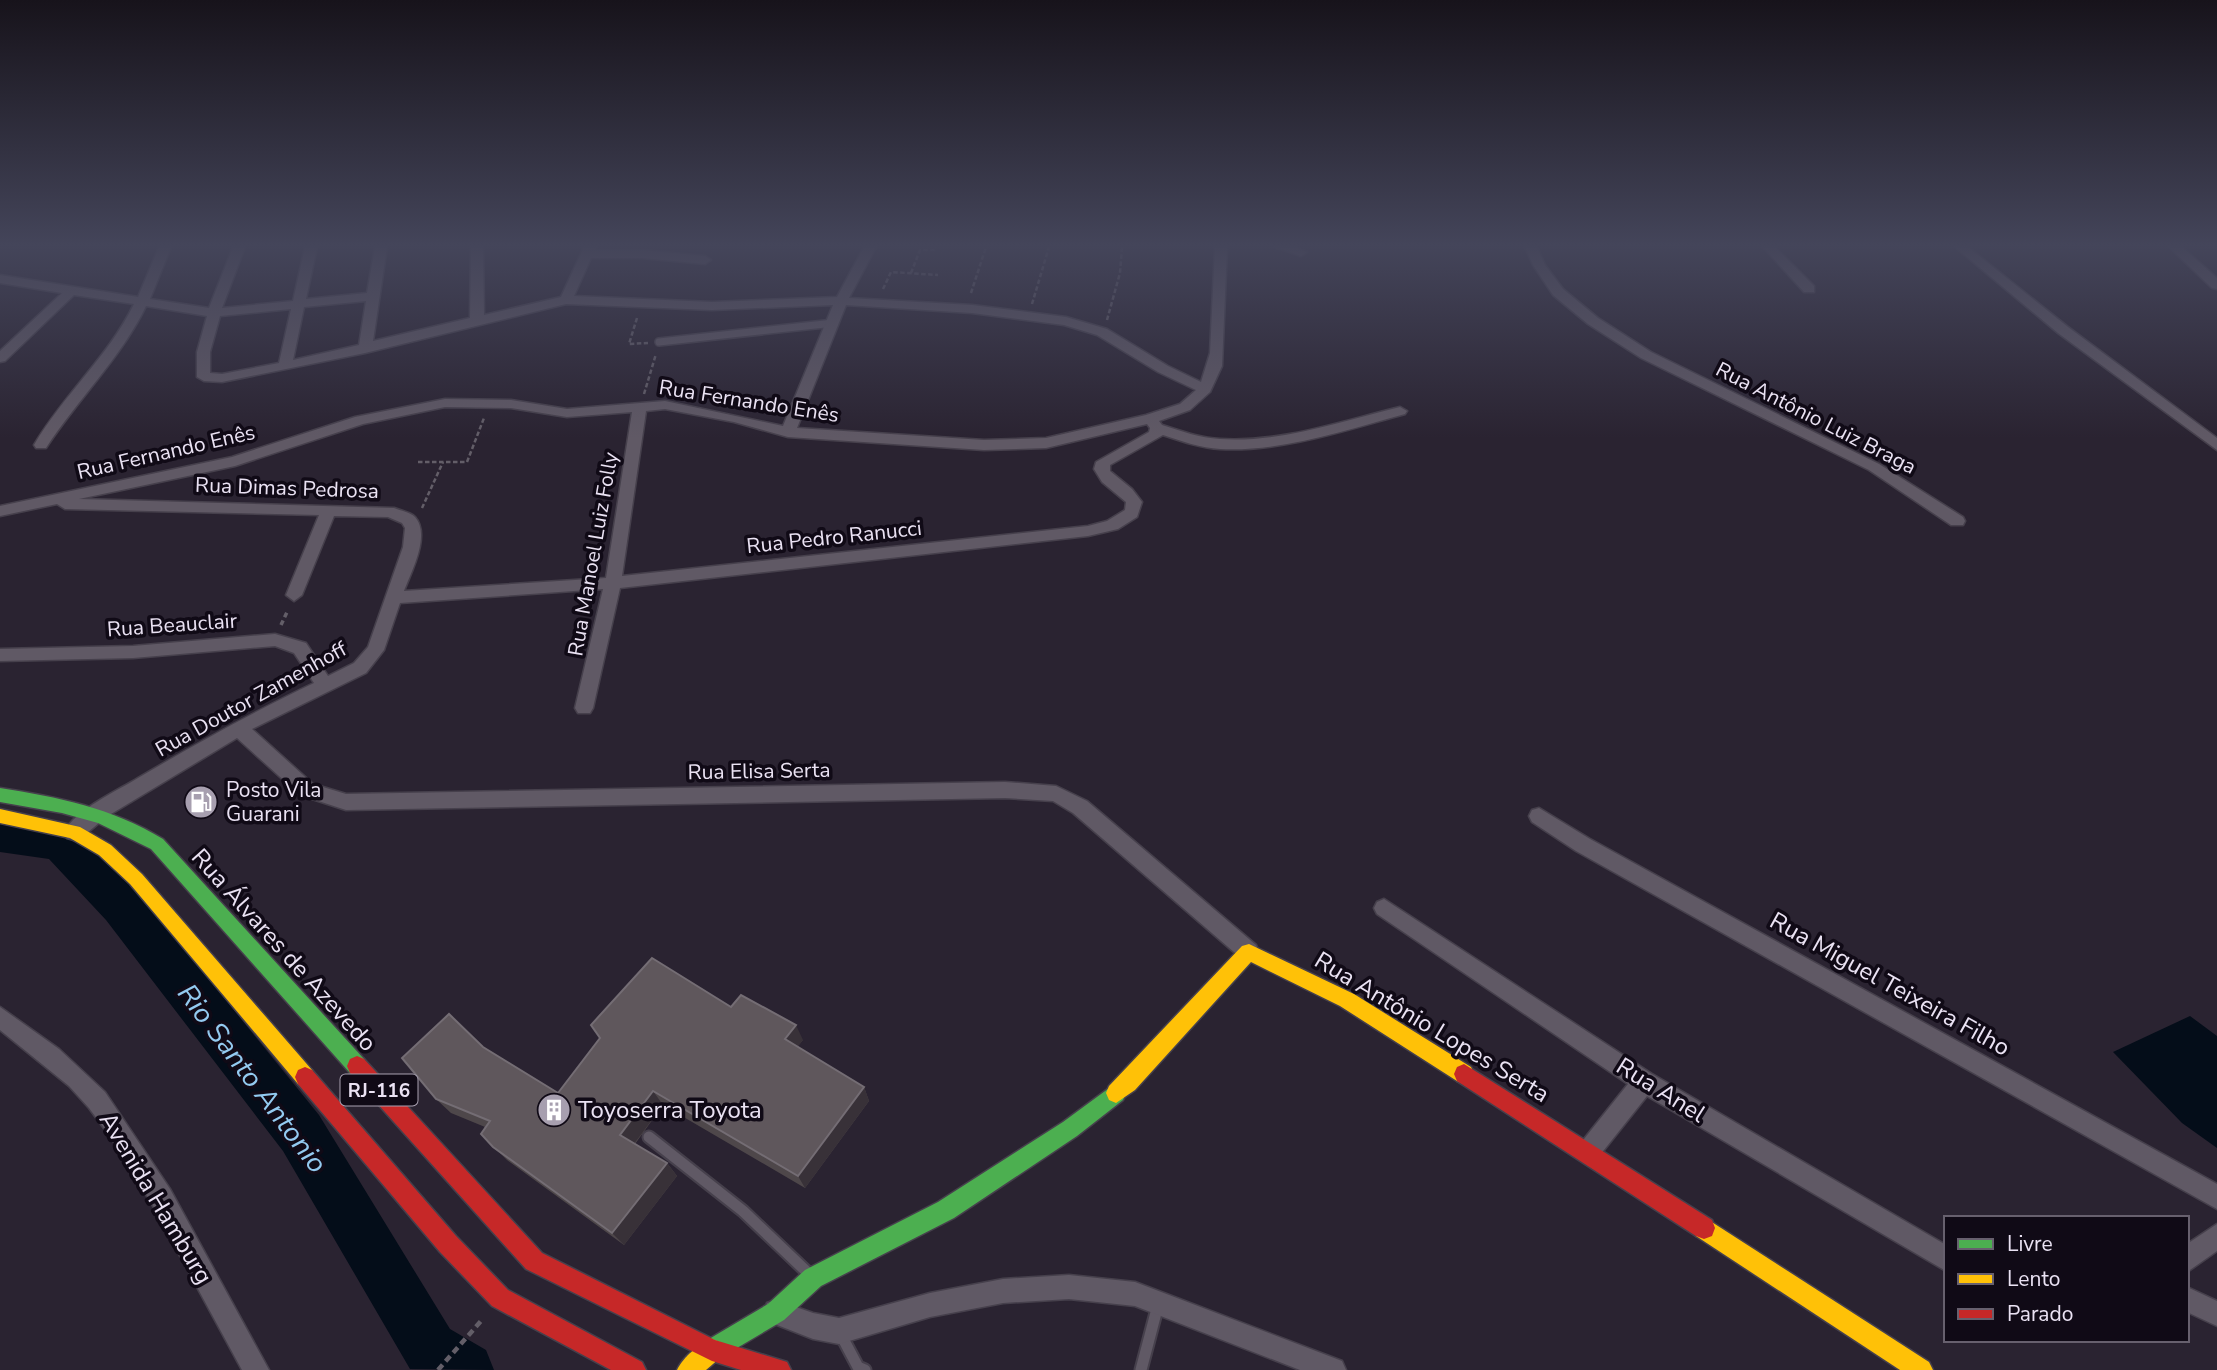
<svg xmlns="http://www.w3.org/2000/svg" width="2217" height="1370" viewBox="0 0 2217 1370" font-family="'Nunito Sans',sans-serif">
  <style>
    .water { fill: #040d19 }
    .lines { fill: none; stroke-linecap: round; stroke-linejoin: round }
    .river { fill: #040d19; fill-rule: evenodd }
    .lane-far1-casing { stroke: #46404c; stroke-width: 10 }
    .lane-casing { stroke: #46404c; stroke-width: 15 }
    .street-casing { stroke: #46404c; stroke-width: 3 }
    .fast-casing { stroke: #46404c; stroke-width: 3 }
    .slow-casing { stroke: #46404c; stroke-width: 3 }
    .jam-casing { stroke: #46404c; stroke-width: 3 }
    .path-far2 { stroke: #635e68; stroke-width: 2.5; stroke-dasharray: 4.5 2.5; stroke-linecap: butt }
    .path-far1 { stroke: #635e68; stroke-width: 3.5; stroke-dasharray: 5 3.5; stroke-linecap: butt }
    .path { stroke: #635e68; stroke-width: 4.5; stroke-dasharray: 7 4.5; stroke-linecap: butt }
    .lane-far1 { stroke: #605965; stroke-width: 7 }
    .lane { stroke: #605965; stroke-width: 11 }
    .street { fill: #605965; fill-rule: evenodd }
    .fast { fill: #4caf50; fill-rule: evenodd }
    .slow { fill: #ffc107; fill-rule: evenodd }
    .jam { fill: #c62828; fill-rule: evenodd }
    .wall { fill: #4e474a }
    .shaded-wall { fill: #383138 }
    .building { fill: #5f575c; stroke: #746d74; stroke-width: 2 }
    .labels { text-anchor: middle; stroke-width: 7; stroke-linejoin: round; paint-order: stroke }
    .shield { fill: #100a16; stroke: #a9a1b1; stroke-width: 2 }
    .shield-label { font-size: 19px; font-weight: bold; fill: #eae2f3 }
    .street-label { font-size: 21px; fill: #eae2f3; stroke: #100a16 }
    .poi-label { font-size: 21px; fill: #eae2f3; stroke: #100a16; text-anchor: start }
    .near-street-label { font-size: 24px; fill: #eae2f3; stroke: #100a16 }
    .near-poi-label { font-size: 24px; fill: #eae2f3; stroke: #100a16; text-anchor: start }
    .near-water-label { font-size: 28px; font-style: italic; fill: #93caf0; stroke: #100a16 }
  </style>
  <rect width="100%" height="100%" fill="#2a2331"/>
  <!-- water -->
  <polygon class="water" points="2190,1016 2217,1036 2217,1148 2182,1123 2113,1052"/>
  <g class="lines">
    <!-- river -->
    <polygon class="river" points="0,816 61,825 76,830 138,892 319,1115 450,1329 486,1350 494,1370 410,1369 283,1151 106,920 49,859 0,852"/>
    <defs>
      <polyline id="lane-far1" points="659,342 834,323"/>
      <g id="lane">
        <polyline points="649,1137 743,1211 807,1272"/>
        <polyline points="840,1333 858,1367 865,1370"/>
        <polyline points="1141,1370 1158,1305"/>
      </g>
      <g id="street">
        <path d="M159 247H171L150 299 209 308 233 247H245L222 308 293 301 305 247H317L306 299 367 293 375 247H387L373 341 470 318 471 247H483L484 315 561 297 584 247H596L595 250H642L705 256 711 260 705 264 642 258H591L574 296 712 302 837 297 864 247H876L849 298 972 305 1066 317 1107 329 1168 366 1201 382 1210 353 1215 247H1227L1222 366 1210 392 1190 410 1159 421 1162 425C1181 431 1200 438 1220 439 1281 443 1342 421 1400 407L1407 411 1405 414C1346 430 1283 452 1220 449 1201 448 1181 441 1163 435L1110 465V471L1132 489 1142 502 1137 517 1118 529 1088 536 620 588 593 708 590 713H578L575 708 603 589 400 603 384 650 366 673 252 729 313 784 346 794 1005 782 1056 786 1087 801 1256 945 1259 952 1256 959 1249 961 1242 959 1073 813 1053 801 1005 798 346 810 300 795 237 738 106 817 81 838 74 840 67 838 64 832C75 810 117 791 138 778 196 744 253 712 314 683L294 653 275 646 133 658 0 661V649L133 646 275 634 306 643 328 676 354 663 368 647 403 547 405 528 402 523 388 517 334 516 302 595 294 601 286 595 319 515 65 509 57 504 0 516V506L232 457 355 417 445 399 511 400 567 409 665 401 783 426 833 305 712 310 566 304 365 353 222 382 204 381 197 377V352L207 316 146 306C121 358 77 400 46 448H36L34 445C63 395 109 356 134 304L74 295 5 361 0 362V351L62 293 0 283V275L138 297ZM366 301 359 345 293 360 304 307ZM846 305 972 313 1064 325 1097 335 1158 372 1196 390 1180 404 1146 415 1046 438 984 440 797 428ZM291 309 279 363 222 374 210 373V352L220 316ZM445 407 511 408 567 417 632 412 606 578 404 591C411 572 431 535 415 517 410 512 401 511 394 508L79 499 235 466 363 424ZM665 409 734 422 788 437 984 450 1046 448 1147 424 1150 428 1149 432 1096 462 1094 469 1102 482 1126 502 1125 510 1107 521 1088 526 622 576 646 411Z"/>
        <polygon points="1275,247 1294,247 1307,252 1301,256"/>
        <polygon points="1525,247 1537,247 1545,265 1563,289 1598,318 1651,352 1879,464 1963,517 1965,521 1963,525 1951,525 1869,470 1641,358 1588,324 1553,295 1533,265"/>
        <polygon points="1763,247 1775,247 1814,286 1814,292 1804,292"/>
        <polygon points="1955,247 1968,247 2068,327 2217,438 2217,450 2058,333"/>
        <polygon points="2169,247 2182,247 2217,278 2217,289 2212,288"/>
        <polygon points="1539,808 1590,839 2217,1184 2217,1209 1576,851 1532,822 1529,816 1532,810"/>
        <polygon points="1384,899 1652,1074 1946,1245 1946,1271 1647,1096 1596,1160 1588,1164 1580,1160 1576,1152 1580,1144 1628,1084 1377,914 1374,908 1377,902"/>
        <polygon points="0,1007 59,1049 105,1092 170,1189 269,1370 242,1370 153,1206 112,1139 89,1108 69,1086 0,1030"/>
        <polygon points="2217,1224 2217,1251 2187,1272 2187,1244"/>
        <polygon points="1069,1275 1135,1282 1342,1361 1346,1370 1300,1370 1135,1306 1069,1299 1003,1303 930,1317 839,1344 813,1339 767,1321 764,1312 767,1303 776,1300 813,1313 839,1318 930,1293 1003,1279"/>
        <polygon points="2187,1287 2217,1301 2217,1326 2187,1312"/>
      </g>
      <g id="fast">
        <path d="M0 788C58 797 112 808 163 839L364 1059 367 1066 364 1073 357 1076 350 1073 151 849 98 823 62 813 0 802Z"/>
        <polygon points="1116,1083 1123,1086 1126,1093 1123,1100 1077,1136 954,1218 821,1286 784,1320 720,1358 712,1361 704,1358 701,1350 704,1342 768,1304 805,1270 938,1202 1063,1122"/>
      </g>
      <g id="slow">
        <polygon points="0,809 80,827 111,845 142,874 312,1070 315,1077 312,1084 305,1087 298,1084 130,884 99,855 70,838 0,823"/>
        <polygon points="1249,944 1354,994 1471,1067 1474,1074 1471,1081 1464,1084 1457,1081 1340,1006 1251,962 1135,1090 1116,1103 1109,1100 1106,1093 1109,1086 1242,946"/>
        <polygon points="1704,1217 1929,1362 1933,1370 1900,1370 1696,1236 1693,1228 1696,1220"/>
        <path d="M712 1339 720 1342 723 1350 720 1358 706 1370H677C683 1357 699 1344 712 1339Z"/>
      </g>
      <g id="jam">
        <polygon points="357,1056 364,1059 542,1253 715,1340 787,1362 791,1370 741,1370 712,1361 526,1269 350,1073 347,1066 350,1059"/>
        <polygon points="1464,1064 1712,1220 1715,1228 1712,1236 1704,1239 1696,1236 1457,1081 1454,1074 1457,1067"/>
        <polygon points="305,1067 312,1070 456,1236 508,1290 642,1362 646,1370 611,1370 492,1306 440,1252 298,1084 295,1077 298,1070"/>
      </g>
    </defs>
    <!-- lane-far1 casing -->
    <use href="#lane-far1" class="lane-far1-casing"/>
    <!-- lane casing -->
    <use href="#lane" class="lane-casing"/>
    <!-- street casing -->
    <use href="#street" class="street-casing"/>
    <!-- fast casing -->
    <use href="#fast" class="fast-casing"/>
    <!-- slow casing -->
    <use href="#slow" class="slow-casing"/>
    <!-- jam casing -->
    <use href="#jam" class="jam-casing"/>
    <!-- path-far2 -->
    <g class="path-far2">
      <polyline points="911,273 920,250 935,250 936,247"/>
      <polyline points="883,289 891,272 938,275"/>
      <polyline points="971,293 986,247"/>
      <polyline points="1032,304 1049,247"/>
      <polyline points="637,318 629,344 648,343"/>
      <polyline points="1107,320 1120,273 1122,247"/>
      <polyline points="644,394 656,354"/>
      <polyline points="418,462 467,462 484,418"/>
      <polyline points="422,508 443,462"/>
    </g>
    <!-- path-far1 -->
    <polyline class="path-far1" points="281,625 288,610"/>
    <!-- path -->
    <polyline class="path" points="438,1370 481,1321"/>
    <!-- lane-far1 -->
    <use href="#lane-far1" class="lane-far1"/>
    <!-- lane -->
    <use href="#lane" class="lane"/>
    <!-- street -->
    <use href="#street" class="street"/>
    <!-- fast -->
    <use href="#fast" class="fast"/>
    <!-- slow -->
    <use href="#slow" class="slow"/>
    <!-- jam -->
    <use href="#jam" class="jam"/>
  </g>
  <!-- wall -->
  <polygon class="wall" points="803,1040 797,1047 864,1087 869,1101 805,1188 663,1105 635,1144 667,1163 677,1176 624,1245 507,1160 481,1134 485,1127 451,1113 436,1099 483,1047 558,1093"/>
  <!-- shaded-wall -->
  <g class="shaded-wall">
    <polygon points="796,1025 803,1040 792,1054 785,1039"/>
    <polygon points="864,1087 869,1101 805,1188 798,1176"/>
    <polygon points="653,1091 663,1105 631,1148 620,1135"/>
    <polygon points="667,1163 677,1176 624,1245 612,1233"/>
  </g>
  <!-- building -->
  <polygon class="building" points="652,958 731,1007 741,995 796,1025 785,1039 864,1087 798,1176 653,1091 620,1135 667,1163 612,1233 493,1147 481,1134 490,1121 436,1099 402,1058 449,1014 483,1047 558,1093 600,1038 591,1025"/>
  <!-- sky -->
  <linearGradient id="sky" x2="0" y2="1"><stop stop-color="#17131b"/><stop offset="0.56" stop-color="#44455a"/><stop offset="1" stop-color="#44455a" stop-opacity="0"/></linearGradient>
  <rect width="2217" height="438" fill="url(#sky)"/>
  <!-- icons -->
  <defs>
    <symbol id="fuel-disc" viewBox="-11 -11 22 22"><circle r="9.5" fill="#a79faf" stroke="#100a16"/><path d="M-5.5-6h7V0h2V4h1.3V-2.5L3-4.5l.8-.8L6-3V5H2.5V1h-1V6h-7ZM-4.2-4.7v3.2H.2V-4.7Z" fill="#fff"/></symbol>
    <symbol id="building-disc" viewBox="-11 -11 22 22"><circle r="9.5" fill="#a79faf" stroke="#100a16"/><path d="M-4-6H4V6H1V3H-1V6H-4ZM-2.5-4.3h1.7v1.8h-1.7ZM.8-4.3h1.7v1.8H.8ZM-2.5-1h1.7V.8h-1.7ZM.8-1h1.7V.8H.8Z" fill="#fff"/></symbol>
  </defs>
  <g fill-rule="evenodd">
    <use href="#fuel-disc" x="182" y="783" width="38" height="38"/>
    <use href="#building-disc" x="535" y="1091" width="38" height="38"/>
  </g>
  <g class="labels">
    <!-- shield labels -->
    <rect class="shield" x="340.5" y="1074.5" width="77" height="31" rx="5"/>
    <g class="shield-label">
      <text x="379" y="1097">RJ-116</text>
    </g>
    <!-- street labels -->
    <g class="street-label">
      <text transform="translate(749 401) rotate(9)" y="7">Rua Fernando Enês</text>
      <text transform="translate(1816 418) rotate(27)" y="7">Rua Antônio Luiz Braga</text>
      <text transform="translate(166 452) rotate(-13)" y="7">Rua Fernando Enês</text>
      <text transform="translate(287 488) rotate(2)" y="7">Rua Dimas Pedrosa</text>
      <text transform="translate(834 537) rotate(-6)" y="7">Rua Pedro Ranucci</text>
      <text transform="translate(593 554) rotate(-80)" y="7">Rua Manoel Luiz Folly</text>
      <text transform="translate(172 625) rotate(-4)" y="7">Rua Beauclair</text>
      <text transform="translate(251 699) rotate(-29)" y="7">Rua Doutor Zamenhoff</text>
      <text transform="translate(759 771) rotate(-1)" y="7">Rua Elisa Serta</text>
    </g>
    <!-- poi labels -->
    <g class="poi-label">
      <text x="226" y="797">Posto Vila<tspan x="226" dy="24">Guarani</tspan></text>
    </g>
    <!-- near-street labels -->
    <g class="near-street-label">
      <text transform="translate(284 950) rotate(48)" y="8">Rua Álvares de Azevedo</text>
      <text transform="translate(1890 984) rotate(29)" y="8">Rua Miguel Teixeira Filho</text>
      <text transform="translate(1432 1027) rotate(31)" y="8">Rua Antônio Lopes Serta</text>
      <text transform="translate(1661 1090) rotate(32)" y="8">Rua Anel</text>
      <text transform="translate(156 1198) rotate(59)" y="8">Avenida Hamburg</text>
    </g>
    <!-- near-poi labels -->
    <g class="near-poi-label">
      <text x="578" y="1118">Toyoserra Toyota</text>
    </g>
    <!-- near-water labels -->
    <g class="near-water-label">
      <text transform="translate(253 1078) rotate(53)" y="10">Rio Santo Antonio</text>
    </g>
  </g>
  <!-- legend -->
  <rect x="1944" y="1216" width="245" height="126" fill="#100a16" stroke="#67606e" stroke-width="2"/>
  <rect x="1958" y="1239" width="35" height="10" fill="#4caf50" stroke="#67606e" stroke-width="2"/>
  <text x="2007" y="1251" font-size="21" fill="#eae2f3">Livre</text>
  <rect x="1958" y="1274" width="35" height="10" fill="#ffc107" stroke="#67606e" stroke-width="2"/>
  <text x="2007" y="1286" font-size="21" fill="#eae2f3">Lento</text>
  <rect x="1958" y="1309" width="35" height="10" fill="#c62828" stroke="#67606e" stroke-width="2"/>
  <text x="2007" y="1321" font-size="21" fill="#eae2f3">Parado</text>
</svg>
